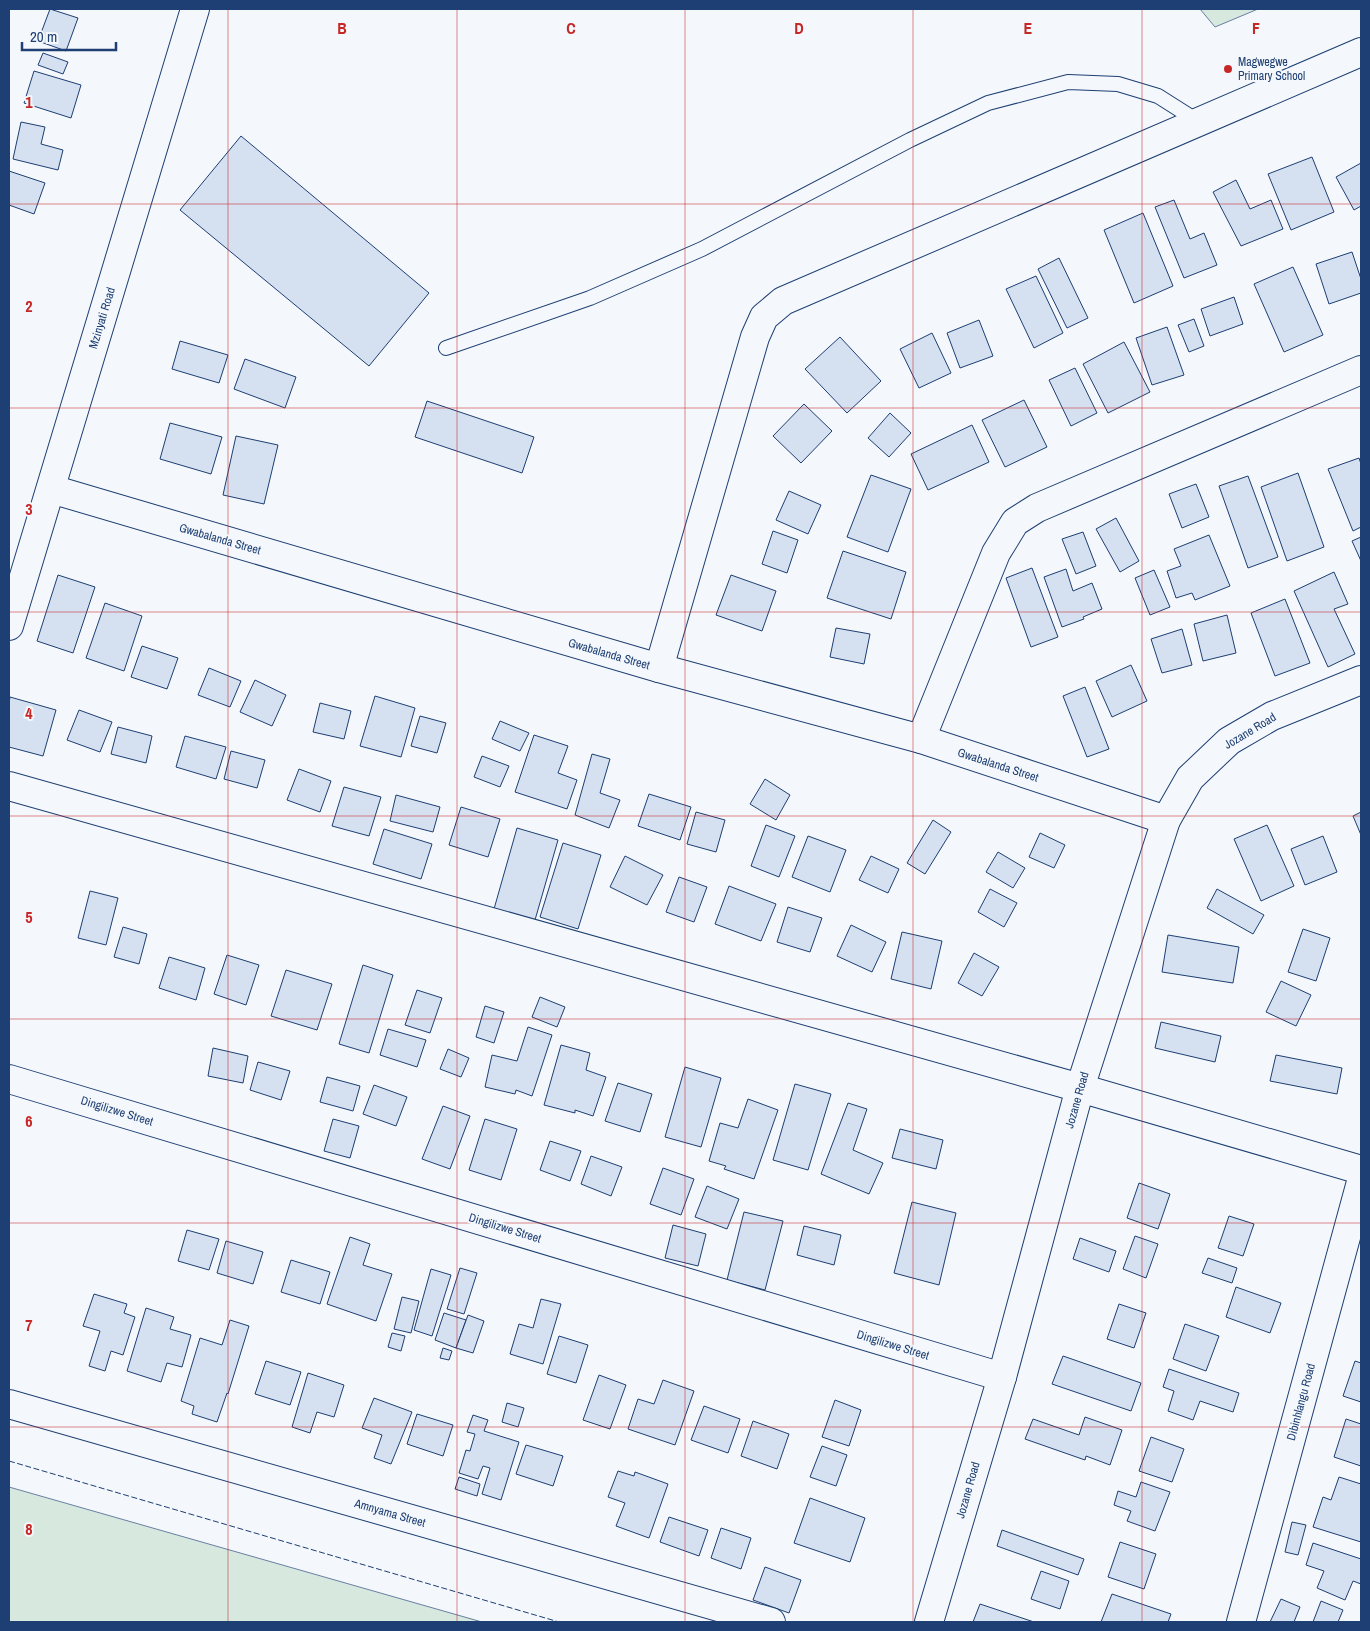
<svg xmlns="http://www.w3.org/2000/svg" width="1370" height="1631" viewBox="0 0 1370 1631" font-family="'Archivo Narrow',sans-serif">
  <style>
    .green { fill: #d7e8df; stroke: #687fa3 }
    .building { fill: #d5e0f0; stroke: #1d3f73 }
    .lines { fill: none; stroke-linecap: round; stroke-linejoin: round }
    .lane-casing { stroke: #1d3f73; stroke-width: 16 }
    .street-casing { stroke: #1d3f73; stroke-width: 30 }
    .secondary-casing { stroke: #1d3f73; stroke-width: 30 }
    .lane { stroke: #f4f7fb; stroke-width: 14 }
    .street { stroke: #f4f7fb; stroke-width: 28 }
    .secondary { stroke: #f4f7fb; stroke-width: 28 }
    .fence { stroke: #1d3f73; stroke-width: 1; stroke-dasharray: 6 2.5; stroke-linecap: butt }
    .grid { fill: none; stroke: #c62828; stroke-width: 1; stroke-opacity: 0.55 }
    .poi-dot { fill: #c62828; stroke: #f4f7fb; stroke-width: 2 }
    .labels { text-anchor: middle; stroke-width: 4; stroke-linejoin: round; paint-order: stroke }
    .poi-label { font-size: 12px; fill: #1d3f73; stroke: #f4f7fb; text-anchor: start }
    .street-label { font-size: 12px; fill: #1d3f73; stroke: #f4f7fb }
    .grid-label { font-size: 16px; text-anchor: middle; font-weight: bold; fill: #c62828; stroke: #f4f7fb; stroke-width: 4; stroke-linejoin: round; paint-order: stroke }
  </style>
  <rect width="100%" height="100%" fill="#f4f7fb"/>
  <!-- green -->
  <g class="green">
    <polygon points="1200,9 1258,9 1215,27"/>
    <polygon points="9,1487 482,1622 9,1622"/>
  </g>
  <!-- building -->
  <g class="building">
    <polygon points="50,9 78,18 66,51 38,41"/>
    <polygon points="43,53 68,62 63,74 38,65"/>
    <polygon points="34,71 81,85 71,118 24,103"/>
    <polygon points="21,122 45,127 41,144 63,150 58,170 13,159"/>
    <polygon points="241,136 429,293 369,366 180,210"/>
    <polygon points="1312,157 1334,212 1291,230 1268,174"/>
    <polygon points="1361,163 1361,206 1354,210 1336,177"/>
    <polygon points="9,171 45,183 34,214 9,205"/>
    <polygon points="1236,180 1250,209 1271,200 1283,229 1241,246 1213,192"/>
    <polygon points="1174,200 1190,239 1204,233 1217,265 1184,278 1155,207"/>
    <polygon points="1143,213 1173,286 1134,303 1104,230"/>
    <polygon points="1352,252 1361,279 1361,293 1329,304 1316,264"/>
    <polygon points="1059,258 1088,318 1067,328 1038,269"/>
    <polygon points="1293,267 1323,335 1284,352 1254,284"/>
    <polygon points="1036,276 1063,333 1034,348 1006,289"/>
    <polygon points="1234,297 1243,324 1210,336 1201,309"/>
    <polygon points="1194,319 1204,346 1189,352 1178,325"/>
    <polygon points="979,320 993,356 960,368 947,333"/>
    <polygon points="1167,327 1184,375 1152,385 1136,338"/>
    <polygon points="932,333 951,373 919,388 900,349"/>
    <polygon points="840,337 881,381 847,413 805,369"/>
    <polygon points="180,341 228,355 219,383 172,369"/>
    <polygon points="1124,342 1150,392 1108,413 1083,364"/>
    <polygon points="245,359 296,377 285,408 234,389"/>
    <polygon points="1075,368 1097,413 1071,426 1049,380"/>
    <polygon points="1024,400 1047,447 1005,467 982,420"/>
    <polygon points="427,401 534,437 522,473 415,437"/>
    <polygon points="804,404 832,431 801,463 773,436"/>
    <polygon points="890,413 911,433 889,457 868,438"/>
    <polygon points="170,423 222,437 211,474 160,459"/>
    <polygon points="972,425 989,462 928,490 911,454"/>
    <polygon points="236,436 278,445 264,504 223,495"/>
    <polygon points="1359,458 1361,464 1361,527 1353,531 1328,469"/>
    <polygon points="1298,473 1324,547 1287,561 1261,487"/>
    <polygon points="871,475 911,489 888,552 847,537"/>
    <polygon points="1248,476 1278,557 1248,568 1219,486"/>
    <polygon points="1196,484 1209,517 1182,528 1169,494"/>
    <polygon points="789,491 821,505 808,534 776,520"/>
    <polygon points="1116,518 1139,561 1120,572 1096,529"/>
    <polygon points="773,531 798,540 787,573 762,564"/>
    <polygon points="1083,532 1096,566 1076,574 1062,539"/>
    <polygon points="1209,535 1230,586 1195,600 1192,593 1176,598 1167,571 1181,566 1174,549"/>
    <polygon points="1361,537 1361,561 1352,541"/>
    <polygon points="843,551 906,572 891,619 827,598"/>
    <polygon points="1032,568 1058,637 1031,647 1006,578"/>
    <polygon points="1066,569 1073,591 1092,583 1102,609 1083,617 1084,619 1062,627 1044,577"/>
    <polygon points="1154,570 1170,607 1150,615 1135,578"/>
    <polygon points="1334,572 1348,604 1334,609 1355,654 1328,667 1294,591"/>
    <polygon points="58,575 95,587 73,653 37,641"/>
    <polygon points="731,575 776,591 762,631 716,615"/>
    <polygon points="1285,599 1310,663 1275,676 1251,613"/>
    <polygon points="105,603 142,616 124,671 86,658"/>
    <polygon points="1227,615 1236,653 1203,661 1194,624"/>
    <polygon points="836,628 870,634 864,664 830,657"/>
    <polygon points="1182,629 1192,665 1162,673 1151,639"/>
    <polygon points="142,646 178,658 167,689 131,677"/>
    <polygon points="1131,665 1147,701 1112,717 1096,681"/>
    <polygon points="209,668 241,681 230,707 198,695"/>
    <polygon points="255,680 286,695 272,726 240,712"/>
    <polygon points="1085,687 1109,749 1087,757 1063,696"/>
    <polygon points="375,696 415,708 401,757 360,746"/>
    <polygon points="10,697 56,710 43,756 9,747 9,703"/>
    <polygon points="320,703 351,711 344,739 313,732"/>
    <polygon points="79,710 112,722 100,752 67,740"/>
    <polygon points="420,716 446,723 437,753 411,746"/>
    <polygon points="500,721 529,733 520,751 492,739"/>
    <polygon points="118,727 152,736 146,763 111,754"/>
    <polygon points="534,735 568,746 558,773 577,780 567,809 515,792"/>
    <polygon points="185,736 226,747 216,779 176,767"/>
    <polygon points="231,751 265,760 257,788 224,779"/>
    <polygon points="592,754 610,759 600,793 620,800 609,828 575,815"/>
    <polygon points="482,756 509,766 500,787 474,777"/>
    <polygon points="299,769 331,781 320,812 287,800"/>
    <polygon points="765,779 790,795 776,820 750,804"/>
    <polygon points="344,787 381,797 369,836 332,826"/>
    <polygon points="649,794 691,807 680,840 638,826"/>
    <polygon points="396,795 440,807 433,832 390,821"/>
    <polygon points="461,807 500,819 488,857 449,845"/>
    <polygon points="696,812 725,820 716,852 687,844"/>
    <polygon points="1361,812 1361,835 1353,816"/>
    <polygon points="933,820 951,832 925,874 907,863"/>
    <polygon points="766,825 795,836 779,877 751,866"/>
    <polygon points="1267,825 1294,886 1261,901 1234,839"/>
    <polygon points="517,828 558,840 535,920 494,909"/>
    <polygon points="384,829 432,844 421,879 373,864"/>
    <polygon points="1040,833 1065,845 1054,868 1029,857"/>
    <polygon points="808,836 846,850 830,892 792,877"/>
    <polygon points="1323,836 1337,872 1305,885 1291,849"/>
    <polygon points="563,843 601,855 578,929 540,917"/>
    <polygon points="998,852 1025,868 1013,888 986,872"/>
    <polygon points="625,856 663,875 647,905 610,887"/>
    <polygon points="871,856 899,869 888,893 859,880"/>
    <polygon points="679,877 707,887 694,922 666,912"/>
    <polygon points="729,886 776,904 761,941 715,924"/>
    <polygon points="990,889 1017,903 1004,927 978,912"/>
    <polygon points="1217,889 1264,915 1253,934 1207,908"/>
    <polygon points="90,891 118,898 106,945 78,938"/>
    <polygon points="788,907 822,918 810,952 777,942"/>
    <polygon points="851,925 886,942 872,972 837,956"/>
    <polygon points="123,927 147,934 139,964 114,957"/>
    <polygon points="1303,929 1330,938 1316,981 1288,972"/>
    <polygon points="902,932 942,941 931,989 891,979"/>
    <polygon points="1168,935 1239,947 1233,983 1162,972"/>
    <polygon points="974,953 999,967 982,996 958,983"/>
    <polygon points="227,955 259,965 246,1005 214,994"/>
    <polygon points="169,957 205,968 196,1000 159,988"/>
    <polygon points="363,965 393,975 369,1053 339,1044"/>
    <polygon points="286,970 332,984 317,1030 271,1016"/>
    <polygon points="1281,981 1311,995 1296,1026 1266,1012"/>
    <polygon points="417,990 442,998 430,1033 405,1025"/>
    <polygon points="540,997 565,1007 557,1027 532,1017"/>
    <polygon points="485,1006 504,1012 494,1043 476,1037"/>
    <polygon points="1161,1022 1221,1036 1215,1062 1155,1048"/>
    <polygon points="528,1027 552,1035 532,1096 516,1090 515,1094 485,1087 492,1055 517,1061"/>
    <polygon points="388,1029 426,1040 417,1067 380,1055"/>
    <polygon points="561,1045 590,1053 586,1070 606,1077 593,1116 575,1110 575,1113 544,1105"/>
    <polygon points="213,1048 248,1056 243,1083 208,1076"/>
    <polygon points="448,1049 469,1058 461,1077 440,1069"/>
    <polygon points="1276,1055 1342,1068 1337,1094 1270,1081"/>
    <polygon points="258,1062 290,1071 281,1100 250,1090"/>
    <polygon points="685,1067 721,1078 701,1147 665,1137"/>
    <polygon points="327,1077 360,1086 353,1111 320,1102"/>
    <polygon points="618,1083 652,1094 640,1132 605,1121"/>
    <polygon points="795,1084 831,1094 808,1170 773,1160"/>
    <polygon points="374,1085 407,1097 396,1126 363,1114"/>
    <polygon points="748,1099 778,1110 754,1179 724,1169 726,1166 709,1161 720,1123 738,1128"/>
    <polygon points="848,1103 867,1109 853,1150 883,1163 869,1194 821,1174"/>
    <polygon points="443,1106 470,1116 450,1169 422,1159"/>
    <polygon points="333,1119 359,1126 350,1158 324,1151"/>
    <polygon points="485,1119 517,1129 501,1180 469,1170"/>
    <polygon points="900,1129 943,1140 936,1169 892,1158"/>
    <polygon points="550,1141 581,1151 570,1181 540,1170"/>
    <polygon points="591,1156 622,1167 611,1196 581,1184"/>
    <polygon points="663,1168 694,1179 681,1215 650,1204"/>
    <polygon points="1139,1183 1170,1194 1158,1229 1127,1218"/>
    <polygon points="707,1186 739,1199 727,1229 695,1217"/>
    <polygon points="912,1202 956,1213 939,1285 894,1273"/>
    <polygon points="744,1212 783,1221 765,1290 727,1280"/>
    <polygon points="1229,1216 1254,1224 1243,1256 1218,1248"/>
    <polygon points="673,1225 706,1234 698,1266 665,1258"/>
    <polygon points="804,1226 841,1235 834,1265 797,1255"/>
    <polygon points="187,1230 219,1239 209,1270 178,1261"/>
    <polygon points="1135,1236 1158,1244 1146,1278 1123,1269"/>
    <polygon points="350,1237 370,1244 363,1265 392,1274 376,1321 327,1304"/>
    <polygon points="1080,1238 1116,1251 1109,1272 1073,1259"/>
    <polygon points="226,1241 263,1252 253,1284 217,1273"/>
    <polygon points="1208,1258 1237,1268 1232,1283 1202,1273"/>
    <polygon points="291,1260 330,1272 320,1304 281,1292"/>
    <polygon points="460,1268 477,1273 464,1314 447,1309"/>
    <polygon points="431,1269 451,1275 432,1336 414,1330"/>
    <polygon points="1236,1287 1281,1303 1270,1333 1226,1317"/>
    <polygon points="94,1294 127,1304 124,1313 135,1317 123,1355 111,1351 105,1371 89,1366 100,1331 83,1326"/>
    <polygon points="402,1297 419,1301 411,1333 394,1329"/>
    <polygon points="541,1299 561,1304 543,1364 510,1354 519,1324 533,1328"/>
    <polygon points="1119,1304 1146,1313 1134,1348 1107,1339"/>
    <polygon points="146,1308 174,1317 170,1329 191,1335 182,1367 167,1363 161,1382 127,1371"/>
    <polygon points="444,1313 466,1320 456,1348 435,1340"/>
    <polygon points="468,1315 484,1321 473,1353 456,1348"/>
    <polygon points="230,1320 249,1326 228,1394 227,1393 217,1422 192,1414 194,1406 181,1401 200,1338 222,1345"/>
    <polygon points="1185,1324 1219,1336 1206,1371 1173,1359"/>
    <polygon points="392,1333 405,1336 401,1351 388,1347"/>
    <polygon points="559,1336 588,1345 576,1383 547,1374"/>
    <polygon points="443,1348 452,1351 449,1360 440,1358"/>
    <polygon points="1063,1356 1141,1383 1131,1411 1052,1384"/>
    <polygon points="266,1361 301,1372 290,1405 255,1394"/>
    <polygon points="1355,1361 1361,1363 1361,1402 1343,1396"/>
    <polygon points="1169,1369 1239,1393 1233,1412 1200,1401 1193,1420 1168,1411 1174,1391 1163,1387"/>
    <polygon points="308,1373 344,1385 334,1417 317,1412 310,1433 292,1427"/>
    <polygon points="599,1375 626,1385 610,1429 583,1420"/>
    <polygon points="663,1380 694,1391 675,1445 628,1429 638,1399 654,1404"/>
    <polygon points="374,1398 412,1412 391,1464 374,1458 382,1435 362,1428"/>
    <polygon points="835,1400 861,1410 849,1446 822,1437"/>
    <polygon points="507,1403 524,1408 518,1427 502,1422"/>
    <polygon points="704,1406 740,1419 728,1453 691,1440"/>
    <polygon points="417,1414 453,1425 443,1456 407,1444"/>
    <polygon points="473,1415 488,1420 484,1431 519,1442 501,1500 482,1494 490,1468 483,1466 478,1479 459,1473 466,1450 470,1451 475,1434 467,1432"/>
    <polygon points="1085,1417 1122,1430 1110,1465 1086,1456 1085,1460 1025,1439 1033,1419 1079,1435"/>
    <polygon points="1346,1419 1361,1424 1361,1466 1334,1457"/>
    <polygon points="753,1421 789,1434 777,1469 741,1456"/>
    <polygon points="1151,1437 1184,1449 1172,1482 1139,1471"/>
    <polygon points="526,1445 563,1456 553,1486 516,1474"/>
    <polygon points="822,1446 847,1455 836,1486 810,1477"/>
    <polygon points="618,1471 634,1476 635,1472 668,1484 649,1538 616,1526 625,1503 608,1497"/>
    <polygon points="459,1477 480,1484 477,1496 455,1489"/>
    <polygon points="1339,1477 1361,1484 1361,1542 1313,1527 1323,1497 1331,1500"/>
    <polygon points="1141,1482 1170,1492 1155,1531 1127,1521 1131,1511 1114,1505 1118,1491 1136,1497"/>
    <polygon points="810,1498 865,1518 850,1562 794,1543"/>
    <polygon points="669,1517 708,1530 699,1556 660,1542"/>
    <polygon points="1292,1522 1306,1525 1298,1555 1285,1552"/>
    <polygon points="721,1528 751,1538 741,1569 711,1558"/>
    <polygon points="1002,1530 1084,1559 1078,1575 997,1546"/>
    <polygon points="1120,1542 1156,1554 1144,1589 1108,1577"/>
    <polygon points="1313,1543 1361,1559 1361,1584 1353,1581 1345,1600 1317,1588 1324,1571 1306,1565"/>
    <polygon points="765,1567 801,1580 789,1613 753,1600"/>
    <polygon points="1041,1571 1069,1581 1060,1609 1031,1599"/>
    <polygon points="1112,1594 1171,1614 1168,1622 1101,1622"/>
    <polygon points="1281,1599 1300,1607 1294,1622 1270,1622"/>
    <polygon points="1321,1601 1343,1610 1338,1622 1313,1622"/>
    <polygon points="980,1604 1034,1622 973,1622"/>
  </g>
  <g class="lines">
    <defs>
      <polyline id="lane" points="446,348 590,298 702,249 910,140 988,103 1068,82 1118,84 1158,96 1199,122"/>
      <g id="street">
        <polyline points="51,489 659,668 921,739 1166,820"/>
        <polyline points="9,626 195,9"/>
        <polyline points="659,668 755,337 764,317 783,301 1361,52"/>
        <polyline points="921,739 996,553 1015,522 1037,508 1361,370"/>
        <polyline points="9,786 1080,1088 1361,1170"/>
        <polyline points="9,1079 1002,1377"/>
        <polyline points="929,1622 1002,1377 1080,1088 1166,820 1190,778 1229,741 1272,716 1361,680"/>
        <polyline points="1241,1622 1361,1182"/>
      </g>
      <polyline id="secondary" points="9,1404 771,1622"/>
    </defs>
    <!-- lane casing -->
    <use href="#lane" class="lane-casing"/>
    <!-- street casing -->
    <use href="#street" class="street-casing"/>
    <!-- secondary casing -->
    <use href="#secondary" class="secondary-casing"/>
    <!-- lane -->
    <use href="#lane" class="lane"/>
    <!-- street -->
    <use href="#street" class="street"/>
    <!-- secondary -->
    <use href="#secondary" class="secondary"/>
    <!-- fence -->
    <polyline class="fence" points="9,1461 559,1622"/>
  </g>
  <!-- grid -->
  <path class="grid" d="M228 9V1622M457 9V1622M685 9V1622M913 9V1622M1142 9V1622M9 204H1361M9 408H1361M9 612H1361M9 816H1361M9 1019H1361M9 1223H1361M9 1427H1361"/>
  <!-- markers -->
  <circle class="poi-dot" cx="1228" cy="69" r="5"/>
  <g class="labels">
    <!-- poi labels -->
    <g class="poi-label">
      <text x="1238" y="66">Magwegwe<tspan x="1238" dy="14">Primary School</tspan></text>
    </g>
    <!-- street labels -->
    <g class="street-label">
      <text transform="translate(102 318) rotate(-73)" y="4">Mzinyati Road</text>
      <text transform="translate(220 539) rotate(16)" y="4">Gwabalanda Street</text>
      <text transform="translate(609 654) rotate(16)" y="4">Gwabalanda Street</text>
      <text transform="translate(1250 731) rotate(-31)" y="4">Jozane Road</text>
      <text transform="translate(998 765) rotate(18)" y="4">Gwabalanda Street</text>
      <text transform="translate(1077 1100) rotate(-74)" y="4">Jozane Road</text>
      <text transform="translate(117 1111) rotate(17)" y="4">Dingilizwe Street</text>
      <text transform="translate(505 1228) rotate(17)" y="4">Dingilizwe Street</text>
      <text transform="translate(893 1345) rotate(17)" y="4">Dingilizwe Street</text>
      <text transform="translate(1301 1402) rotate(-75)" y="4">Dibinhlangu Road</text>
      <text transform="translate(968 1490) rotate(-74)" y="4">Jozane Road</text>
      <text transform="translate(390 1513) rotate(16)" y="4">Amnyama Street</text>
    </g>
  </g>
  <g class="grid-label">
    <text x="342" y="34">B</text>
    <text x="571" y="34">C</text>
    <text x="799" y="34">D</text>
    <text x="1028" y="34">E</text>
    <text x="1256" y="34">F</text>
    <text x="29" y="108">1</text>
    <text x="29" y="312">2</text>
    <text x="29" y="515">3</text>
    <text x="29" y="719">4</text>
    <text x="29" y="923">5</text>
    <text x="29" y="1127">6</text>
    <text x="29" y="1331">7</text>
    <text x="29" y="1535">8</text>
  </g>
  <!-- border -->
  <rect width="1370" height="1631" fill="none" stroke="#1d3f73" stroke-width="20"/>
  <!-- scale -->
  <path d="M22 42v8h94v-8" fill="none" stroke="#1d3f73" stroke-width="2.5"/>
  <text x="30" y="42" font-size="15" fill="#1d3f73" stroke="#f4f7fb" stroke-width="4" paint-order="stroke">20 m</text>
</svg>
